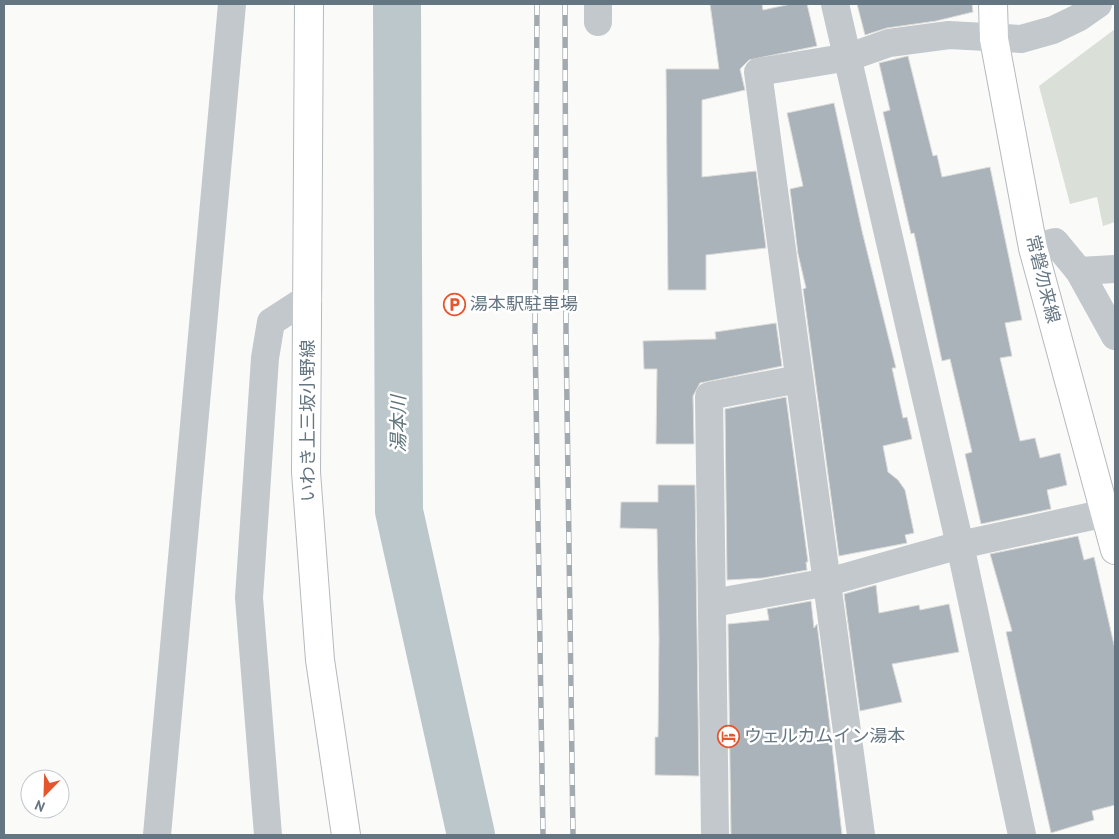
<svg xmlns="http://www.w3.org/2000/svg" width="1119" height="839" viewBox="0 0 1119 839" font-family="'PT Sans','Noto Sans JP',sans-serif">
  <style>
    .green { fill: #dadfd7 }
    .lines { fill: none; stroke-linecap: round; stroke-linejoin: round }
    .river { stroke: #bbc7cb; stroke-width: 48 }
    .building { fill: #aab3b9; stroke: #dcdcda }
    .major-casing { stroke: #b5babe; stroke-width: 30 }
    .minor { stroke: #c3c8cc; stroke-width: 28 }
    .major { stroke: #fff; stroke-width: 28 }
    .rail-casing { stroke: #a2aab0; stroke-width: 5.5 }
    .rail { stroke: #fff; stroke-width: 4; stroke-dasharray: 11; stroke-linecap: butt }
    .labels { text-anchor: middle; stroke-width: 5; stroke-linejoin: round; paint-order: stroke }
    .street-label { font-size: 18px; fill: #657683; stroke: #fff }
    .poi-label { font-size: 18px; fill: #657683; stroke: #fff; text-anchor: start }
    .water-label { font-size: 19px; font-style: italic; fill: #60757c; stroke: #fff }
  </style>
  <rect width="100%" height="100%" fill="#fafaf8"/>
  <!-- green -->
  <polygon class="green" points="1115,29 1115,222 1103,226 1097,197 1070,204 1039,86"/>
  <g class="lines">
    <!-- river -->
    <polyline class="river" points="397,4 399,511 471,835"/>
  </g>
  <!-- building -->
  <g class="building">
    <polygon points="710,4 762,4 763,10 791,4 807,4 817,46 749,60 740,69 745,90 702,100 702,177 756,171 766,248 706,255 706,290 668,290 666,69 719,69"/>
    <polygon points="857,4 972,4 973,12 936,21 887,28 865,35"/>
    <polygon points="908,56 933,156 937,155 942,177 990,167 1022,320 1005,323 1012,356 1000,358 1020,441 1035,438 1040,458 1060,453 1067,485 1047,490 1051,509 981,524 965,454 972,452 950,359 942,361 914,233 911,234 883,112 890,110 879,63"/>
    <polygon points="834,103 862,231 896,368 892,368 903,418 907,417 912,439 883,446 888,472 898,480 905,490 914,533 905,535 907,543 839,556 803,289 806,288 798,254 790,189 803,186 787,113"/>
    <polygon points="776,323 782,366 700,383 693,396 694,444 656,444 657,369 644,369 643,341 716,339 715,332"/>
    <polygon points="786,397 808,562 806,562 807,570 763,578 727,580 725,409"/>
    <polygon points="658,485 695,485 699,776 655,775 655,737 658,737 659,638 657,529 620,528 621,502 658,502"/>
    <polygon points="1078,536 1084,560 1094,557 1115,649 1115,805 1092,811 1094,820 1051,833 1006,632 1012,631 990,554"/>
    <polygon points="876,585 879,613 919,605 920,610 949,604 959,652 892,664 902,702 860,711 844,594"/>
    <polygon points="811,601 814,628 817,624 829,718 842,835 731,835 728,624 769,620 767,609"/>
  </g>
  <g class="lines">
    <defs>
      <g id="major">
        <polyline points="309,4 306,472 320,660 346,835"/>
        <polyline points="993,4 994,39 1033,248 1115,550"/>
      </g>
    </defs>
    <!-- major casing -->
    <use href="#major" class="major-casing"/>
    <!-- minor -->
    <g class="minor">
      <polyline points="835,4 960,545 1022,835"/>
      <polyline points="598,22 598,4"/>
      <polyline points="1033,248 1055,242 1079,271 1115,336"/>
      <polyline points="1079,271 1115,269"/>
      <polyline points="713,603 828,582 960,545 1106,513"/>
      <polyline points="157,835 232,4"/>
      <polyline points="268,835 249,598 265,358 271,322 308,298"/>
      <polyline points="715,835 709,396 799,379"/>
      <polyline points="861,835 758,72 849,57 889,43 949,35 1021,39 1053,30 1078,18 1098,4"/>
    </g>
    <!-- major -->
    <use href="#major" class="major"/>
    <defs>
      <g id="rail">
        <polyline points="537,4 535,332 543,835"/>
        <polyline points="565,4 566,332 573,835"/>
      </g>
    </defs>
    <!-- rail casing -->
    <use href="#rail" class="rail-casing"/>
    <!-- rail -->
    <use href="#rail" class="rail"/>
  </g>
  <!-- icons -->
  <defs>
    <symbol id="parking-ring" viewBox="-11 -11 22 22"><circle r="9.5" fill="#fff" stroke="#e4572e" stroke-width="1.5"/><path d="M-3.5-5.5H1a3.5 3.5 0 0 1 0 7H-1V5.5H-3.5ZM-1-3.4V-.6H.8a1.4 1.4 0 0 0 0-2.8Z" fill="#e4572e"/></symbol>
    <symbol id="hotel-ring" viewBox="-11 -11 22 22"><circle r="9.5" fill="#fff" stroke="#e4572e" stroke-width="1.5"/><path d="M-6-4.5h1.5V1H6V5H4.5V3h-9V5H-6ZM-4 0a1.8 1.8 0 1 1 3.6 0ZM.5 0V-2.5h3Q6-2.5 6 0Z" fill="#e4572e"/></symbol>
  </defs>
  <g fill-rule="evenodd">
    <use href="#parking-ring" x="442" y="292" width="25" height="25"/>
    <use href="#hotel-ring" x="716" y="724" width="25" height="25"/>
  </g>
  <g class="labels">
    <!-- street labels -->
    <g class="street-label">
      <text transform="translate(1043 279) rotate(76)" y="6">常磐勿来線</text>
      <text transform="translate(308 421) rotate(-90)" y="6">いわき上三坂小野線</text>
    </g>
    <!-- poi labels -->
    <g class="poi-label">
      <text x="470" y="310">湯本駅駐車場</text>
      <text x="744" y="742">ウェルカムイン湯本</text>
    </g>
    <!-- water labels -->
    <g class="water-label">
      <text transform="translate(398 424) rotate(-90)" y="7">湯本川</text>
    </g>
  </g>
  <!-- border -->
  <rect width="1119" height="839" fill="none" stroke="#657683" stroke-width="10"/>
  <!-- north arrow -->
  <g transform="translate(45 794) rotate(203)"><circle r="24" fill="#ffffff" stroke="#c1c8cd"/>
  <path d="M0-4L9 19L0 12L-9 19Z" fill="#e4572e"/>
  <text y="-8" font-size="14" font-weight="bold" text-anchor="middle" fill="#657683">N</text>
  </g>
</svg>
